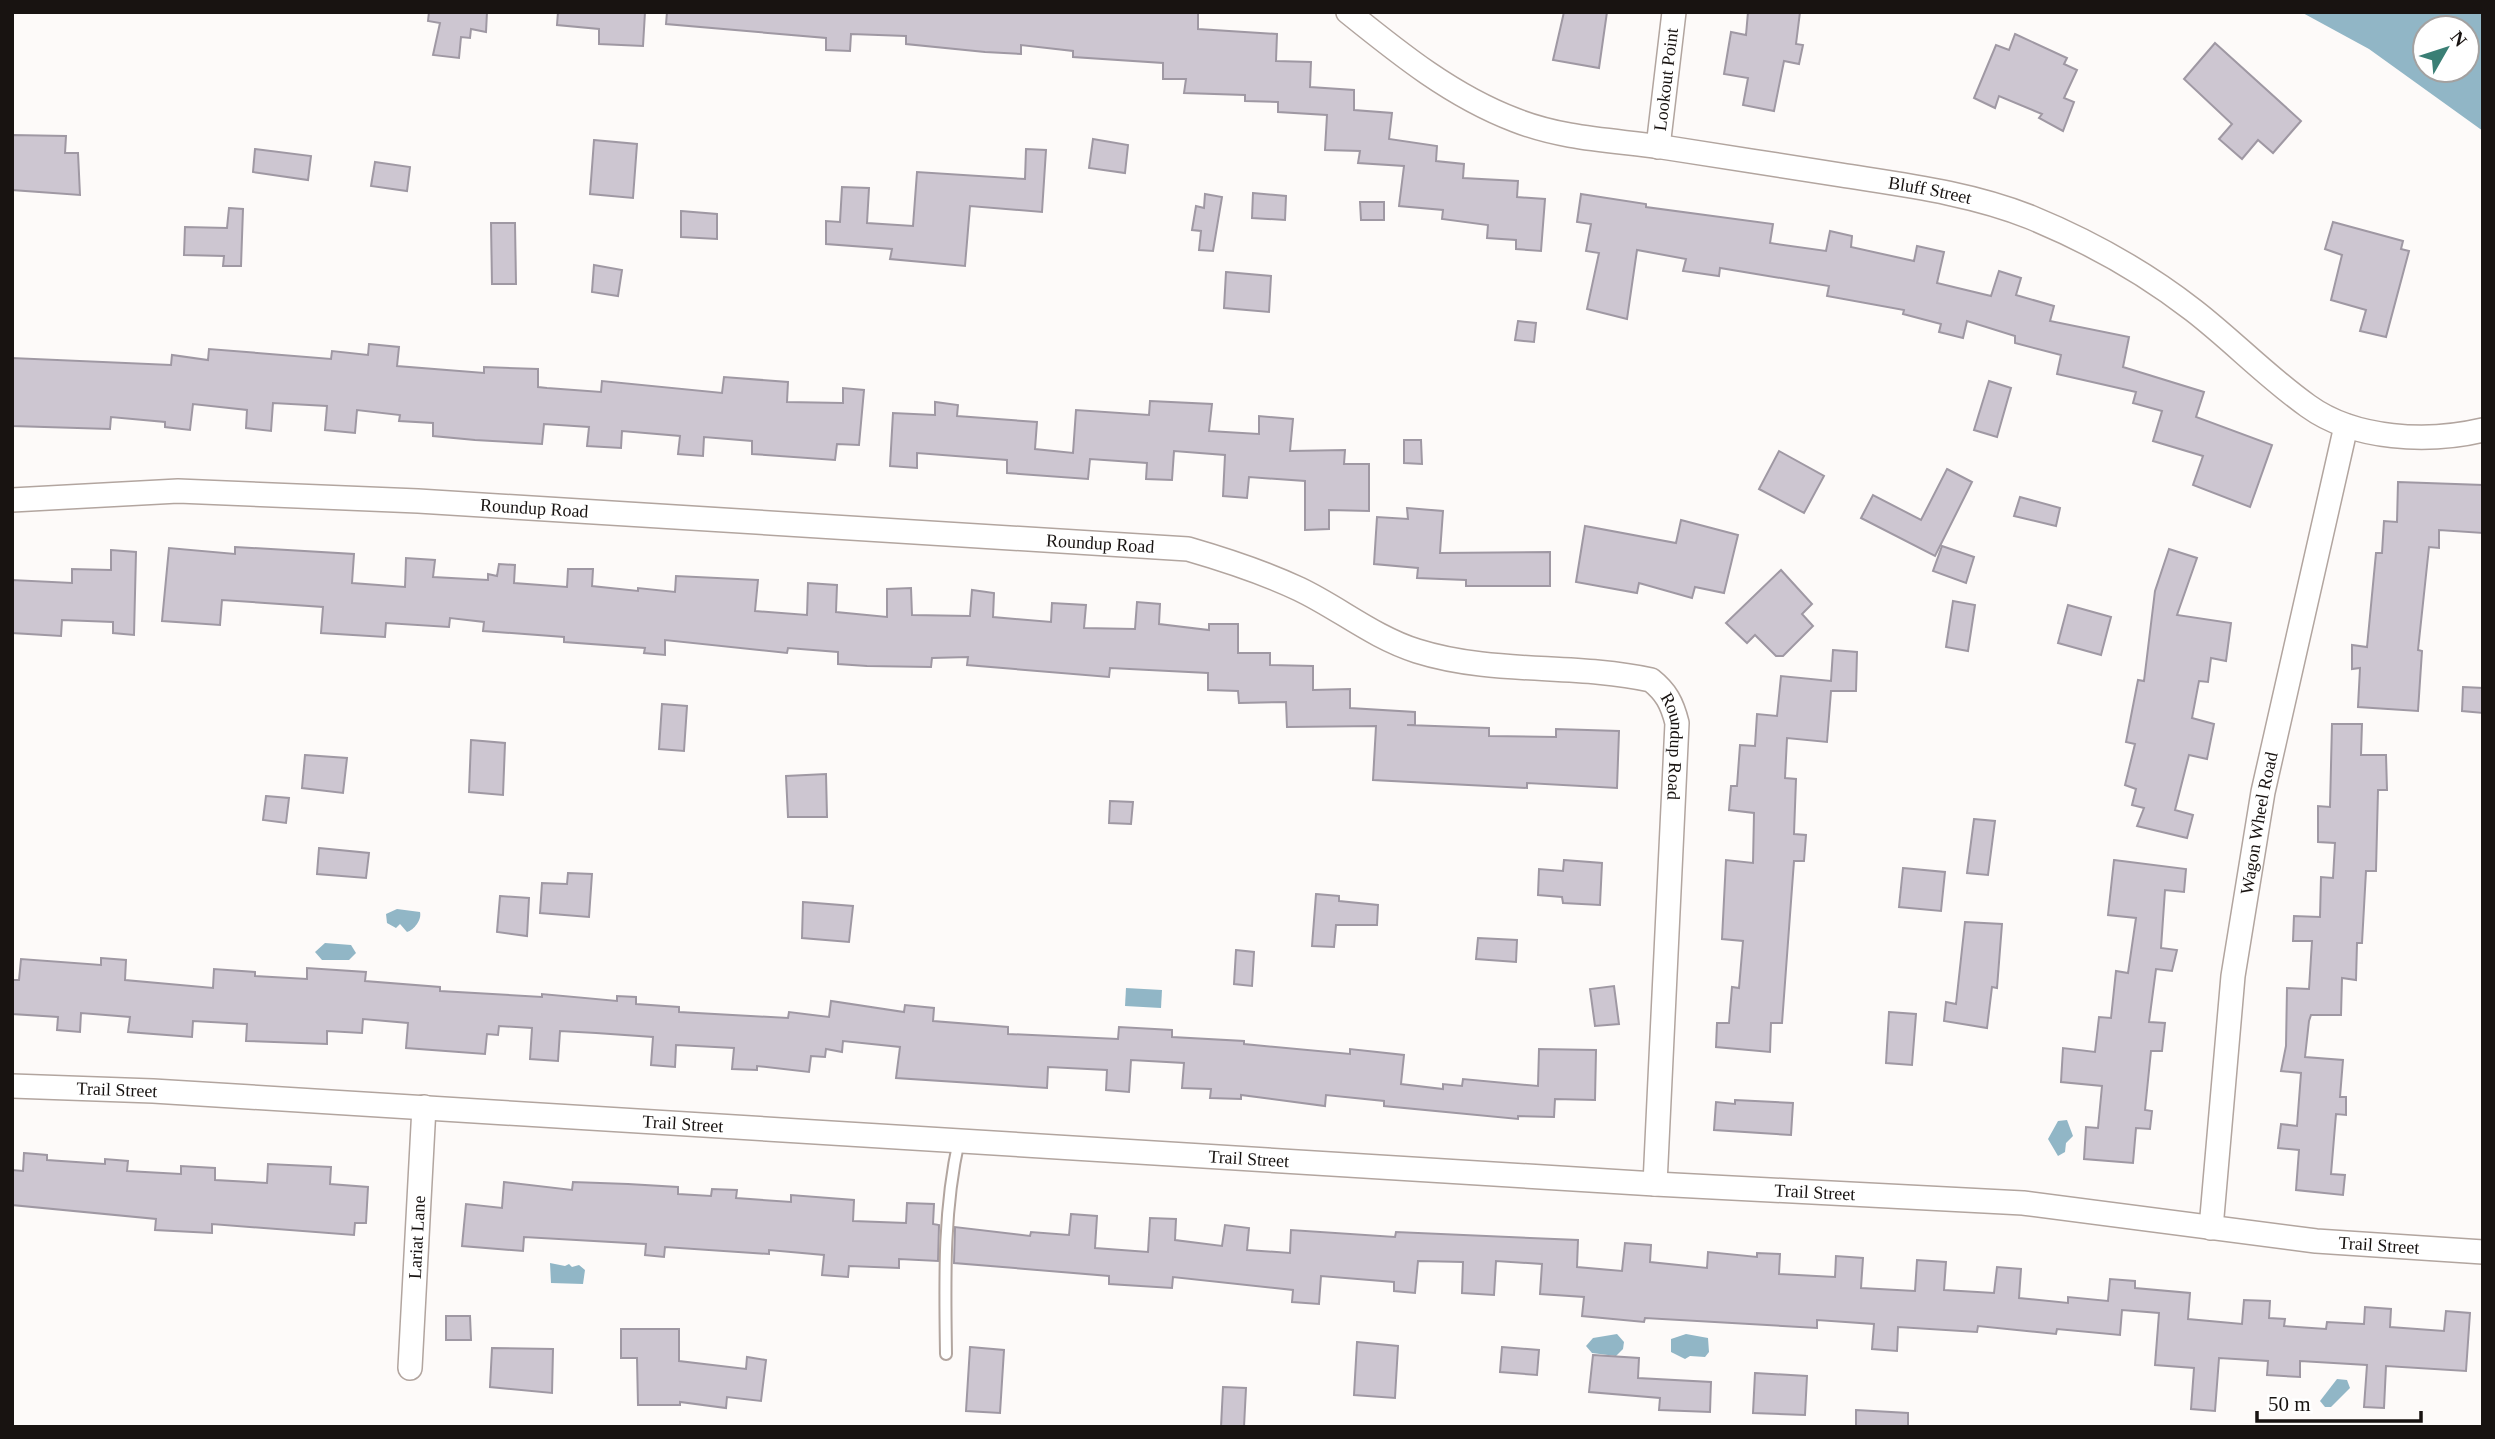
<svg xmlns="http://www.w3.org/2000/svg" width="2495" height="1439" viewBox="0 0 2495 1439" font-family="Georgia,serif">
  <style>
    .water { fill: #91b6c6; fill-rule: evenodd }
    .building { fill: #cdc6d1; stroke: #9f98a3; stroke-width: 2 }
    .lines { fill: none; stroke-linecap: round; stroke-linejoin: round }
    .service-casing { stroke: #b2a59f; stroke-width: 14 }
    .minor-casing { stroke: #b2a59f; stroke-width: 26 }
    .service { stroke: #fff; stroke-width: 10 }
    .minor { stroke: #fff; stroke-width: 23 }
    .labels { text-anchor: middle; stroke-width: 7; stroke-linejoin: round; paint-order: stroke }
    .street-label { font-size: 18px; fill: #181311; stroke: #fff }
  </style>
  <rect width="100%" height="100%" fill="#fdfaf9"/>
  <!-- water -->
  <g class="water">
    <path d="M2301 12H2483V131L2369 49ZM2425 28H2467V70H2425Z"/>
    <path d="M397 909 420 912C422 920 414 930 407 932L400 924 396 928 387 923 386 914Z"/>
    <polygon points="325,943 351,945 356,953 349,960 322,960 315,952"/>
    <polygon points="1126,988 1162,990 1161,1008 1125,1006"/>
    <polygon points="2067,1120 2073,1136 2066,1143 2065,1152 2058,1156 2048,1139 2058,1121"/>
    <polygon points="550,1263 565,1266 569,1264 572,1267 579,1265 585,1270 583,1284 551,1283"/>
    <polygon points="1617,1334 1624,1342 1623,1349 1616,1356 1592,1353 1586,1346 1593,1338"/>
    <polygon points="1686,1334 1708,1338 1709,1352 1705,1357 1690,1356 1685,1359 1671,1352 1671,1339"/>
    <polygon points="2337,1379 2347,1380 2350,1388 2331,1407 2325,1407 2320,1401"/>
  </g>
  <!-- building -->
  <g class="building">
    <polygon points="429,12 487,12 486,32 471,29 470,38 461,37 459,58 433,55 440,23 428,21"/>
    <polygon points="558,12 645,12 643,46 599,44 599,29 557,25"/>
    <polygon points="667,12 1198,12 1198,29 1277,34 1276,61 1311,62 1310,87 1354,90 1354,110 1392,113 1389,139 1437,146 1436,161 1464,164 1463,178 1518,181 1517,197 1545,199 1541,251 1516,249 1516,240 1487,238 1488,225 1442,219 1443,210 1399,206 1404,166 1358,163 1360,151 1325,150 1327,115 1278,112 1278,102 1245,101 1245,95 1184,93 1186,79 1163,79 1163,63 1073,57 1073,51 1021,45 1021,54 985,52 906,44 906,36 851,34 850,51 826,50 826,38 666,24"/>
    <polygon points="1564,12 1607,12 1599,68 1553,60"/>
    <polygon points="1748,12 1800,12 1796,44 1803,45 1799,64 1784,61 1774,111 1743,105 1748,78 1724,74 1731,32 1746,35"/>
    <polygon points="2015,34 2067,58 2064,64 2077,70 2064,98 2074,102 2063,131 2039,118 2042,114 1999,96 1995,108 1974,98 1996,45 2009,50"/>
    <polygon points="2215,43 2301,121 2273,153 2258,140 2242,159 2219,139 2232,124 2184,79"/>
    <polygon points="12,135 66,136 65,153 78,153 80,195 12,190"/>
    <polygon points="1093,139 1128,145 1125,173 1089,168"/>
    <polygon points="594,140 637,144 633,198 590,194"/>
    <polygon points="255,149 311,156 308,180 253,172"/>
    <polygon points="1026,149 1046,150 1042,212 970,206 965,266 890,259 892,249 826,244 826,221 840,222 842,187 869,188 867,223 913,226 917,172 1025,179"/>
    <polygon points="375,162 410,167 407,191 371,186"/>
    <polygon points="1253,193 1286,196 1285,220 1252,218"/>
    <polygon points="1205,194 1222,197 1213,251 1199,250 1201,231 1192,230 1196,206 1204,208"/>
    <polygon points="1581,194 1646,204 1646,207 1773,224 1770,243 1826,251 1830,231 1852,236 1851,247 1914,261 1917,246 1944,252 1937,283 1991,296 1999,271 2021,278 2016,295 2054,306 2050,321 2129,337 2123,367 2204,392 2196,417 2272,445 2250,507 2193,485 2203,456 2153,441 2162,411 2133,403 2136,392 2057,374 2061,355 2015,343 2015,336 1967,321 1963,338 1939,332 1941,324 1903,314 1904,310 1827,296 1829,286 1720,268 1719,276 1683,271 1686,259 1637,250 1627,319 1587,309 1599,253 1586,251 1591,224 1577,222"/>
    <polygon points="1360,202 1384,202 1384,220 1361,220"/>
    <polygon points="229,208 243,209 241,266 223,266 224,256 184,255 185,227 227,228"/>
    <polygon points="681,211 717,214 717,239 681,237"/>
    <polygon points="2333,222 2403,241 2401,249 2409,251 2386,337 2360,331 2366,310 2331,300 2342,255 2325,249"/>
    <polygon points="491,223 515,223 516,284 492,284"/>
    <polygon points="594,265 622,270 618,296 592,292"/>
    <polygon points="1226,272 1271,276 1269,312 1224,308"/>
    <polygon points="1518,321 1536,323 1534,342 1515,340"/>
    <polygon points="369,344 399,347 397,366 484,373 484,367 538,369 538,387 547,388 601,392 602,381 722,393 724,377 788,382 787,402 843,403 843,388 864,390 859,445 837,444 835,460 752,454 752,441 704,437 703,456 678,454 680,436 622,431 621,448 587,446 589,427 544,424 542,444 475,440 433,436 433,423 399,421 400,415 357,410 355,433 325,430 327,406 273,403 271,431 246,428 247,410 193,404 190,430 165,427 165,422 111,417 110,429 12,426 12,358 171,365 172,355 208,360 209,349 331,359 332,351 368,355"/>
    <polygon points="1989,381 2011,388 1997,437 1974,430"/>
    <polygon points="1150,401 1212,404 1209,431 1259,434 1259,416 1293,419 1290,451 1345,450 1344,464 1369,464 1369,511 1329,510 1329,529 1305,530 1305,481 1249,477 1247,498 1223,496 1225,455 1174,451 1172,480 1146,479 1147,463 1090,459 1088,479 1007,473 1007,460 917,453 917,468 890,466 893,413 935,415 935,402 958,405 957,416 1037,422 1035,449 1073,453 1076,410 1149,415"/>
    <polygon points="1404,440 1421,440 1422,464 1404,463"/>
    <polygon points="1779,451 1824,476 1804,513 1759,489"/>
    <polygon points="1947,469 1972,482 1935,556 1861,518 1873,495 1921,520"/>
    <polygon points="2398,482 2483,485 2483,533 2439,530 2439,548 2429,547 2418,650 2422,651 2418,711 2358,707 2360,668 2352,669 2352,645 2367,647 2376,553 2382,553 2384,521 2397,522"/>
    <polygon points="2020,497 2060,508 2056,526 2014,516"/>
    <polygon points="1407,508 1443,511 1440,553 1550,552 1550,586 1466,586 1466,580 1417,578 1418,568 1374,564 1377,517 1408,519"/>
    <polygon points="1681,520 1738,535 1724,593 1695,587 1692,598 1639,583 1637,593 1576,582 1585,526 1676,543"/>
    <polygon points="1942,546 1974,557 1966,583 1933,571"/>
    <polygon points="235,547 354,554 352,583 405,587 406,558 435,560 433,577 488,580 488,574 497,576 499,564 515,565 514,583 567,587 568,569 593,569 592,586 638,591 638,588 675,592 676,576 758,580 755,611 807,615 808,583 837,585 836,612 887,617 887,589 911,588 912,615 970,616 972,590 994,593 993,617 1051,622 1052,603 1086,605 1084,628 1135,629 1137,602 1160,604 1159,624 1209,630 1209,624 1238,624 1238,653 1270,653 1270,665 1313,666 1313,690 1350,689 1350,708 1415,712 1415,725 1407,725 1489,728 1489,736 1556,737 1556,729 1619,731 1617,788 1527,783 1527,788 1373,780 1376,726 1287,727 1286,702 1239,703 1238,691 1208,690 1208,673 1110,668 1109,677 967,665 968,657 932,658 931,667 867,666 838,664 838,652 788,648 787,653 665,640 665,655 644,653 645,648 564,642 564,637 483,631 484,622 450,618 449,627 386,623 385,637 321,633 323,607 222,600 220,625 162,621 169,548 235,554"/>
    <polygon points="2169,549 2197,558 2177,615 2231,623 2226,661 2211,658 2208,682 2199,681 2192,718 2214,724 2207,759 2189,755 2175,810 2193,815 2187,838 2137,826 2144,808 2132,805 2136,789 2125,785 2135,744 2126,742 2138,680 2144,681 2155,591"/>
    <polygon points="111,550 136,552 134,635 113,633 113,622 62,620 61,636 12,633 12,580 72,583 72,569 111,570"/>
    <polygon points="1781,570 1812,604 1802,614 1813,626 1783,656 1776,656 1755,635 1747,643 1726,623"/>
    <polygon points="1953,601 1975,605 1968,651 1946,647"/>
    <polygon points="2068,605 2111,617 2101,655 2058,643"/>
    <polygon points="1833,650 1857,652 1856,691 1831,691 1827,742 1787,738 1785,778 1796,779 1794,834 1806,835 1804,861 1794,861 1782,1023 1771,1023 1770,1052 1716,1047 1717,1023 1729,1023 1732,987 1739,988 1743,941 1722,939 1726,860 1753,863 1754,813 1729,810 1731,786 1737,786 1740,745 1755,746 1757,714 1777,716 1781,676 1831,681"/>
    <polygon points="2463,687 2483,688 2483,713 2462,711"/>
    <polygon points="662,704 687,706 684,751 659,749"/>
    <polygon points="2332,724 2362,724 2361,755 2386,755 2387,790 2378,790 2376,871 2366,871 2362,943 2357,943 2356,980 2342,978 2341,1015 2311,1015 2309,1021 2305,1057 2343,1060 2340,1097 2346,1097 2346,1115 2336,1114 2331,1174 2345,1175 2343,1195 2296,1190 2299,1150 2278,1148 2281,1124 2297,1126 2301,1073 2281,1071 2286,1046 2287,988 2309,989 2312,941 2293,941 2294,916 2320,917 2321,877 2333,878 2335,843 2318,842 2318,806 2330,807"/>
    <polygon points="471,740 505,743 503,795 469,792"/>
    <polygon points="305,755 347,758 343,793 302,788"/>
    <polygon points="826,774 827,817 788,817 786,776"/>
    <polygon points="266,796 289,798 286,823 263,820"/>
    <polygon points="1110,801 1133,802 1131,824 1109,823"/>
    <polygon points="1974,819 1995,821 1988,875 1967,873"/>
    <polygon points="319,848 369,853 366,878 317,874"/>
    <polygon points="1564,860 1602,863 1600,905 1563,903 1562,897 1538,895 1539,869 1563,871"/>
    <polygon points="2114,860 2186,869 2184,892 2165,890 2161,948 2177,950 2172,971 2156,969 2149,1022 2165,1023 2162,1051 2151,1051 2145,1110 2152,1111 2150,1129 2136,1128 2133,1163 2084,1159 2086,1127 2098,1128 2102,1086 2061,1082 2063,1048 2095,1052 2099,1017 2111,1018 2116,971 2128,973 2136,918 2108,915"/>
    <polygon points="1903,868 1945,872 1941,911 1899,907"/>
    <polygon points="568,873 592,874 589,917 540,913 542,883 567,884"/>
    <polygon points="1316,894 1339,896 1339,901 1378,905 1377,925 1336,925 1334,947 1312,946"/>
    <polygon points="500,896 529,898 527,936 497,932"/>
    <polygon points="803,902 853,906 849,942 802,938"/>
    <polygon points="1965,922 2002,924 1997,988 1992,987 1987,1028 1944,1021 1946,1002 1956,1004"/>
    <polygon points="1478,938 1517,940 1516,962 1476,959"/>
    <polygon points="1236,950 1254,952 1252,986 1234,984"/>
    <polygon points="101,958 126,960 125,980 213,988 214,969 255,972 255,976 307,979 307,968 366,972 365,981 440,987 440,991 542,997 542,994 617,1001 617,996 636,997 636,1004 679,1007 679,1012 788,1018 789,1012 829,1017 831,1001 904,1012 905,1005 934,1008 933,1021 1008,1027 1008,1034 1118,1039 1119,1027 1172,1030 1172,1037 1244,1041 1244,1044 1350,1054 1350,1049 1404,1055 1401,1084 1443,1089 1443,1084 1462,1086 1463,1079 1538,1086 1539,1049 1596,1050 1595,1100 1555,1099 1554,1117 1518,1116 1518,1119 1384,1106 1384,1101 1326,1095 1325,1106 1241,1095 1241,1099 1210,1098 1211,1089 1182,1088 1184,1063 1131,1060 1129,1092 1106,1090 1107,1070 1048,1067 1047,1088 896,1078 900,1047 843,1041 842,1052 826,1049 825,1057 811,1056 809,1072 757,1066 757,1070 732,1069 734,1048 676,1045 675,1067 651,1065 653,1037 596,1033 560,1031 558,1061 530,1059 532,1028 499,1026 498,1035 487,1034 485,1054 406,1048 408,1023 363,1019 362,1033 327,1031 327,1044 246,1041 247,1024 193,1021 192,1037 128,1032 130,1017 81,1013 80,1032 57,1030 58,1017 12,1014 12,980 19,980 21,959 101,965"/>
    <polygon points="1614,986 1619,1024 1595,1026 1590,989"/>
    <polygon points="1889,1012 1916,1014 1912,1065 1886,1063"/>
    <polygon points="1735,1100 1793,1103 1791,1135 1714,1130 1716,1102 1735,1104"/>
    <polygon points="24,1153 47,1155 47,1160 105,1164 105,1159 128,1161 127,1171 181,1174 181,1166 215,1168 215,1180 267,1183 268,1164 331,1167 330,1184 368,1187 366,1223 355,1223 354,1235 212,1224 212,1233 155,1230 156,1219 12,1205 12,1170 23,1171"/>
    <polygon points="504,1182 572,1190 573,1182 628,1184 678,1187 678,1194 711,1196 712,1189 737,1190 736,1198 791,1202 791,1195 854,1200 853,1221 906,1223 907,1203 934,1204 933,1224 939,1225 938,1261 899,1259 899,1268 849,1266 848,1277 822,1275 824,1255 769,1250 769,1254 665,1247 664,1257 645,1255 646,1244 524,1237 523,1251 462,1246 466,1204 502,1208"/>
    <polygon points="1071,1214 1097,1216 1095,1248 1148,1252 1150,1218 1176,1219 1175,1240 1222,1246 1225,1225 1249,1228 1247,1250 1290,1253 1291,1230 1395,1237 1396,1232 1578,1240 1577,1267 1622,1271 1625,1243 1651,1245 1650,1262 1707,1268 1708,1252 1757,1257 1757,1253 1780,1254 1779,1274 1835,1277 1836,1256 1863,1258 1861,1288 1915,1291 1917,1260 1946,1262 1944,1290 1994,1293 1997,1267 2021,1269 2019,1298 2068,1303 2068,1297 2108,1301 2110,1279 2135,1281 2135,1288 2190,1293 2188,1319 2242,1324 2244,1300 2270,1301 2269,1318 2285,1319 2284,1326 2326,1329 2327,1322 2364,1324 2365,1307 2391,1309 2390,1327 2444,1331 2446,1311 2470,1313 2466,1371 2386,1366 2384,1408 2364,1407 2367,1365 2300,1361 2300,1377 2267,1375 2268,1361 2219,1358 2215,1411 2191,1409 2194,1368 2155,1365 2159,1313 2122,1310 2120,1335 2057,1329 2056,1334 1978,1326 1977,1332 1898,1327 1897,1351 1872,1349 1874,1324 1817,1320 1817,1328 1645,1318 1644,1322 1582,1316 1584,1297 1540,1294 1542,1264 1496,1261 1494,1295 1462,1293 1463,1262 1418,1261 1415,1293 1394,1291 1394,1282 1321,1276 1319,1304 1292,1302 1293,1290 1173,1277 1172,1288 1109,1284 1109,1276 954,1263 955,1227 1030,1236 1031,1232 1069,1235"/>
    <polygon points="446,1316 470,1316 471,1340 446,1340"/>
    <polygon points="621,1329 679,1329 679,1361 746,1369 747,1357 766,1360 761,1401 727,1397 726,1408 680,1402 680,1405 638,1405 637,1358 621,1358"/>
    <polygon points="1357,1342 1398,1346 1395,1398 1354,1395"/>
    <polygon points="970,1347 1004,1350 1000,1413 966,1411"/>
    <polygon points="1502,1347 1539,1350 1537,1375 1500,1372"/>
    <polygon points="492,1348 553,1349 552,1393 490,1387"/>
    <polygon points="1593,1355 1639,1358 1638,1378 1711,1382 1710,1412 1659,1410 1660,1398 1589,1392"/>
    <polygon points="1755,1373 1807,1376 1805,1415 1753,1413"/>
    <polygon points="1223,1387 1246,1388 1244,1427 1221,1427"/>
    <polygon points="1856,1410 1908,1413 1908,1427 1856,1427"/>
  </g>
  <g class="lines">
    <defs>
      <path id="service" d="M946 1354C945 1282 943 1211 959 1140"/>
      <g id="minor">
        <path id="s1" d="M1348 12C1400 54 1452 96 1515 120 1563 139 1612 140 1662 147 1722 156 1781 166 1841 175 1904 185 1970 193 2030 217 2086 240 2144 272 2193 310 2232 340 2267 377 2308 406 2355 440 2428 443 2483 430"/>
        <path id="s2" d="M1658 147 1674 12"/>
        <path id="s3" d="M12 500 178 491 418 501 1188 549C1226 560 1263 572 1299 589 1339 608 1373 637 1417 651 1493 675 1574 663 1651 680 1666 692 1672 703 1677 723L1655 1184"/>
        <path id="s4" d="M12 1086 153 1091 1655 1184 2023 1203 2316 1241 2483 1252"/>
        <path id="s5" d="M2211 1228 2233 976 2263 792 2346 426"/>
        <path id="s6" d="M410 1368 424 1107"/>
      </g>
    </defs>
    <!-- service casing -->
    <use href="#service" class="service-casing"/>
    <!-- minor casing -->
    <use href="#minor" class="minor-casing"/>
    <!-- service -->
    <use href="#service" class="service"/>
    <!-- minor -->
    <use href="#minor" class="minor"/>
  </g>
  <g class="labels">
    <!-- street labels -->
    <g class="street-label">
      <text dy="6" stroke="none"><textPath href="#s2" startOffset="68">Lookout Point</textPath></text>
      <text dy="6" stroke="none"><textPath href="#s1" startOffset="621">Bluff Street</textPath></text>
      <text dy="6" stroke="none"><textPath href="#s3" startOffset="523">Roundup Road</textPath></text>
      <text dy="6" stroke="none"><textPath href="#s3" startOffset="1090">Roundup Road</textPath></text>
      <text dy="6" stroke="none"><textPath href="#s3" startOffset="1740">Roundup Road</textPath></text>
      <text dy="6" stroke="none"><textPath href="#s5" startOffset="408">Wagon Wheel Road</textPath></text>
      <text dy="6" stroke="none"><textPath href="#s4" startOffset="105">Trail Street</textPath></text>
      <text dy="6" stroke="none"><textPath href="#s4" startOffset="672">Trail Street</textPath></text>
      <text dy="6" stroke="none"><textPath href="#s4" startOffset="1239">Trail Street</textPath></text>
      <text dy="6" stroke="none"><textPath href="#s4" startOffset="1806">Trail Street</textPath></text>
      <text dy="6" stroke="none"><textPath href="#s6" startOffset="131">Lariat Lane</textPath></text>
      <text dy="6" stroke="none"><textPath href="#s4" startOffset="2373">Trail Street</textPath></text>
    </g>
  </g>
  <!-- border -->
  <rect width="2495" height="1439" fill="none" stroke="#181311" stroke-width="28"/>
  <!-- north arrow -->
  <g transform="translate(2446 49) rotate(51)"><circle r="33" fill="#ffffff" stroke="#a3a1a0" stroke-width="2"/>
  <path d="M0-5L12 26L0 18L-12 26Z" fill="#3a7f75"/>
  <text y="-10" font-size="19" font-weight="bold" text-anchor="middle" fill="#181311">N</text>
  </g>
  <!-- scale -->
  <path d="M2257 1411v10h164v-10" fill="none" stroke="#181311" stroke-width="3.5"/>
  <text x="2268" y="1411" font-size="21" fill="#181311" stroke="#ffffff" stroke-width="5" paint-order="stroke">50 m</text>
</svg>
